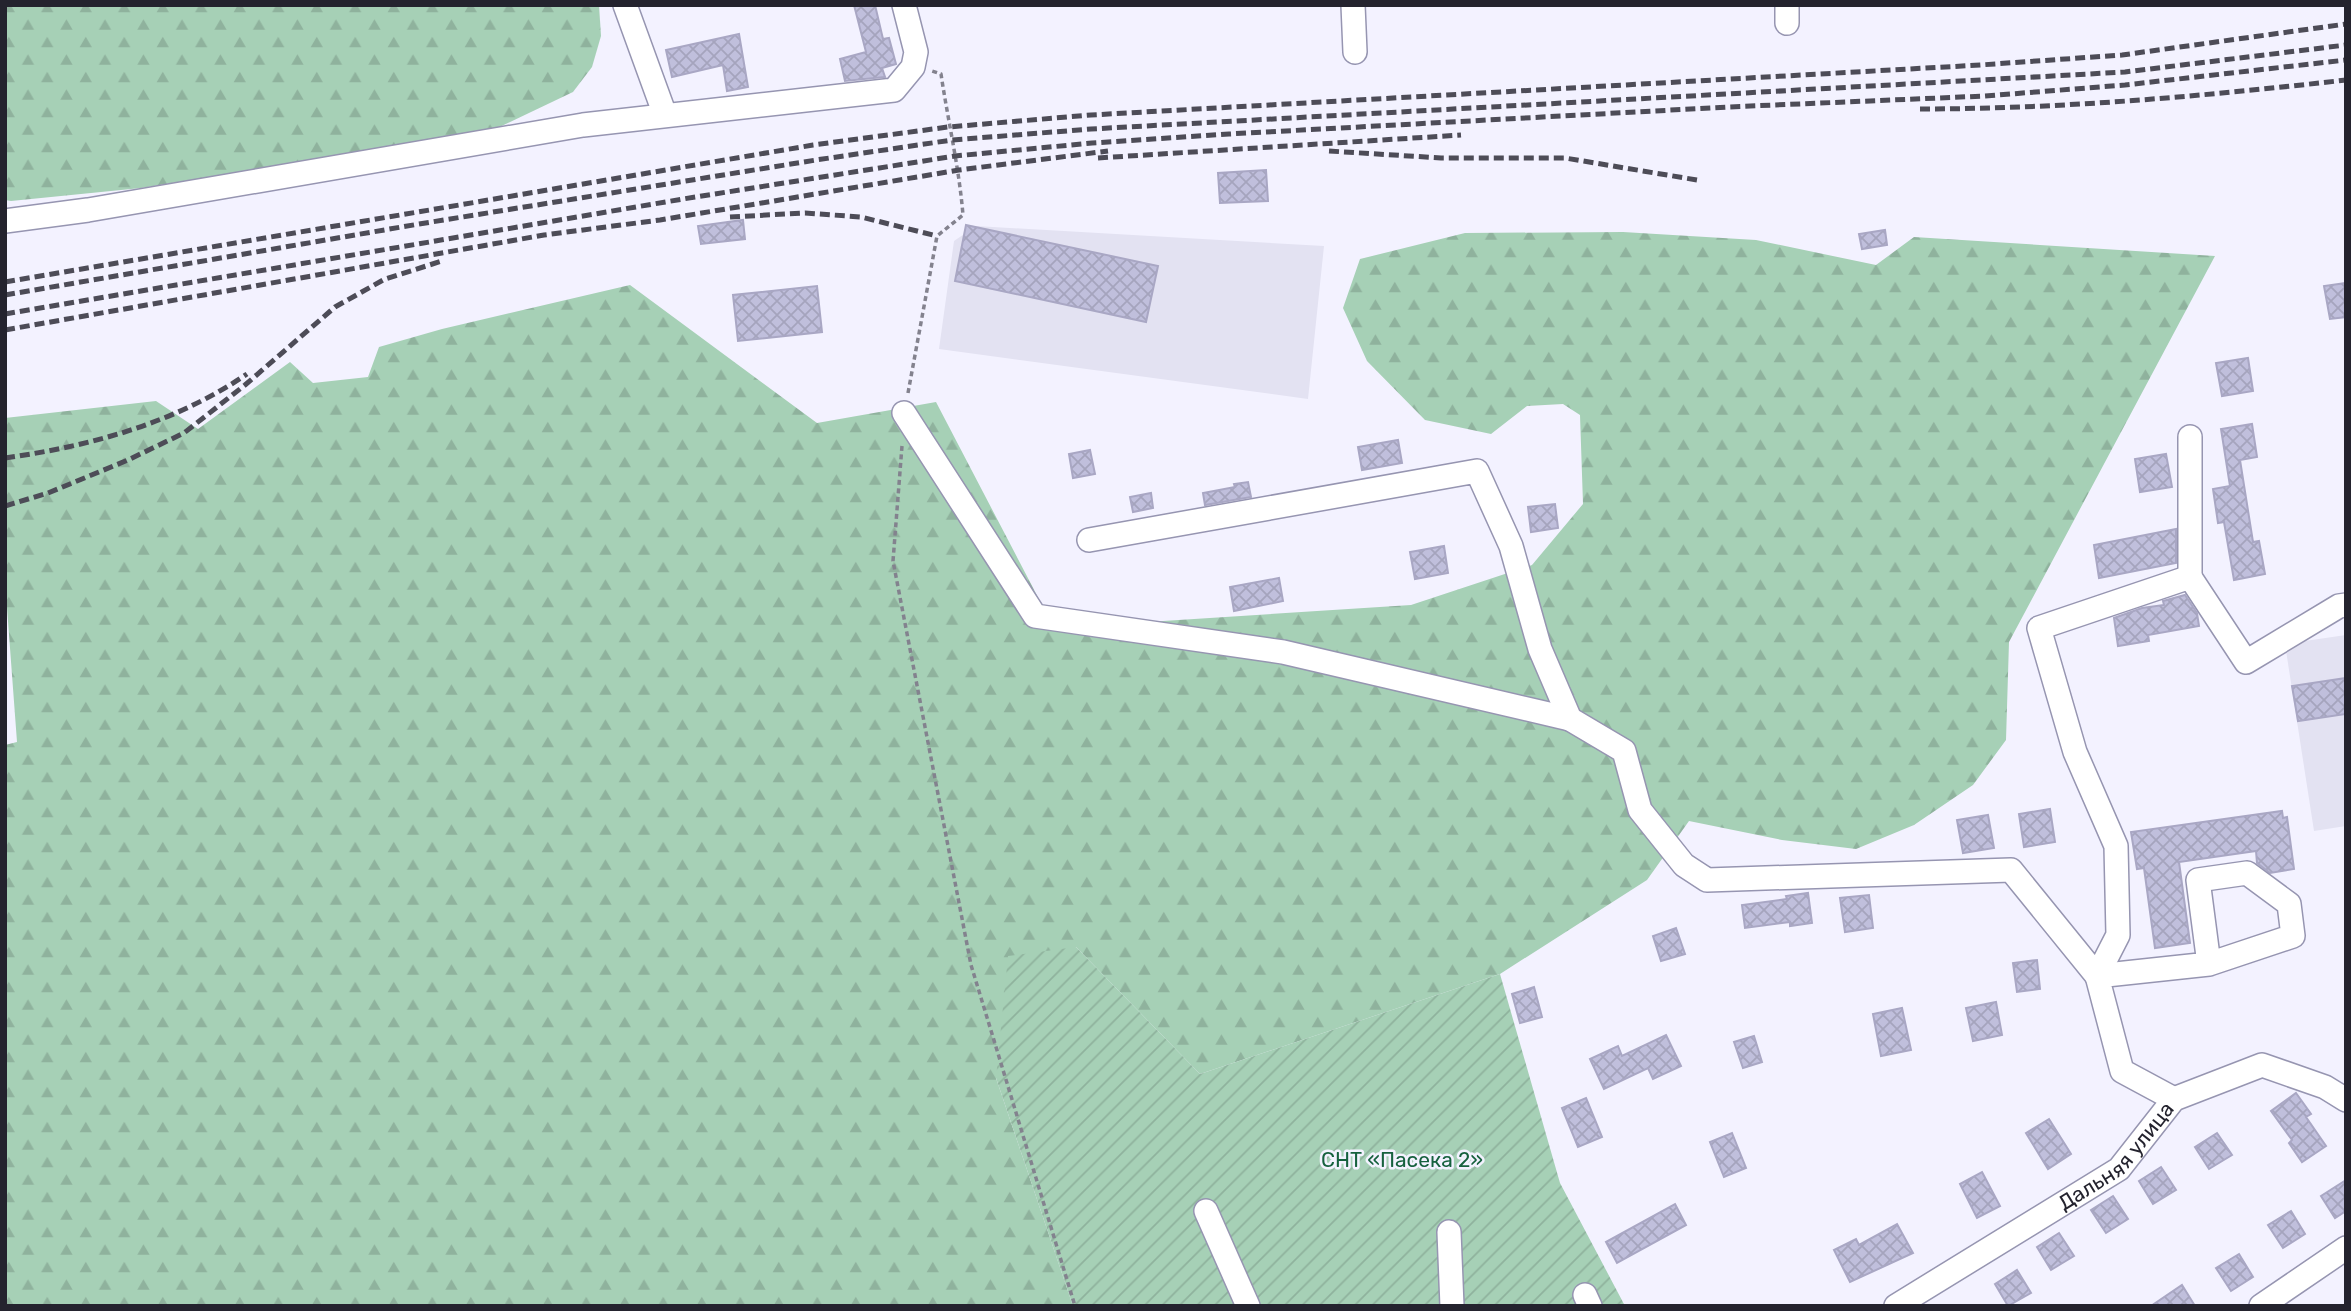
<svg xmlns="http://www.w3.org/2000/svg" width="2351" height="1311" viewBox="0 0 2351 1311" font-family="Rubik,sans-serif">
  <style>
    .built { fill: #e3e2f2 }
    .forest { fill: url(#forest-firs) }
    .garden { fill: url(#garden-furrows) }
    .building { fill: url(#building-cross-hatch); stroke: #a9a7c4; stroke-width: 2 }
    .lines { fill: none; stroke-linecap: round; stroke-linejoin: round }
    .minor-casing { stroke: #9695b1; stroke-width: 26 }
    .path { stroke: #83828e; stroke-width: 3.5; stroke-dasharray: 5 3.5; stroke-linecap: butt }
    .minor { stroke: #fff; stroke-width: 23 }
    .rail { stroke: #4d4c57; stroke-width: 5; stroke-dasharray: 10 5; stroke-linecap: butt }
    .labels { text-anchor: middle; stroke-width: 5; stroke-linejoin: round; paint-order: stroke }
    .street-label { font-size: 21px; fill: #24232e; stroke: #f3f2ff }
    .park-label { font-size: 21px; fill: #16613e; stroke: #f3f2ff }
  </style>
  <defs>
    <pattern id="forest-firs" width="22" height="20" patternUnits="userSpaceOnUse" patternTransform="scale(1.75)"><rect width="22" height="20" fill="#a6d0b6"/><path d="M5 1l3.5 6h-7zM16 11l3.5 6h-7z" fill="#8fb29d"/></pattern>
    <pattern id="garden-furrows" width="10" height="10" patternUnits="userSpaceOnUse" patternTransform="scale(1.75)"><rect width="10" height="10" fill="#a6d0b6"/><path d="M-1 1l2-2M0 10L10 0M9 11l2-2" fill="none" stroke="#8fb29d"/></pattern>
    <pattern id="building-cross-hatch" width="8" height="8" patternUnits="userSpaceOnUse" patternTransform="scale(1.75)"><rect width="8" height="8" fill="#c0bfdc"/><path d="M0 0l8 8M0 8l8-8" fill="none" stroke="#a5a4bd"/></pattern>
  </defs>
  <rect width="100%" height="100%" fill="#f3f2ff"/>
  <!-- built -->
  <g class="built">
    <polygon points="976,226 1324,246 1308,399 939,349 954,241"/>
    <polygon points="2346,635 2346,826 2314,831 2285,644"/>
  </g>
  <!-- forest -->
  <g class="forest">
    <polygon points="5,5 599,5 601,36 592,67 573,92 489,132 141,188 11,201 5,200"/>
    <polygon points="1623,232 1756,240 1876,265 1914,237 2215,256 2009,642 2006,740 1973,785 1914,825 1856,849 1782,840 1689,821 1647,880 1500,974 1200,1074 1076,947 996,1078 1073,1306 5,1306 5,745 17,742 5,581 5,418 156,401 198,429 290,362 313,383 368,377 379,347 442,329 630,285 817,423 936,402 1054,628 1411,605 1532,565 1583,504 1580,415 1563,404 1527,406 1491,434 1425,420 1367,361 1343,308 1360,259 1465,233"/>
  </g>
  <!-- garden -->
  <polygon class="garden" points="1076,947 1200,1074 1500,974 1560,1183 1625,1306 1073,1306 996,1078 1008,956"/>
  <!-- building -->
  <g class="building">
    <polygon points="854,5 875,5 883,39 889,38 896,64 882,68 885,77 845,81 840,59 866,52"/>
    <polygon points="739,34 748,87 727,91 723,65 672,77 666,50"/>
    <polygon points="1266,170 1268,201 1220,203 1218,173"/>
    <polygon points="743,220 745,239 701,244 698,226"/>
    <polygon points="966,225 1158,266 1146,322 955,281"/>
    <polygon points="1885,230 1887,245 1862,249 1859,234"/>
    <polygon points="2346,283 2346,317 2330,319 2324,286"/>
    <polygon points="817,286 822,332 738,341 733,295"/>
    <polygon points="2248,358 2253,391 2222,396 2216,363"/>
    <polygon points="2252,424 2257,457 2240,460 2253,542 2259,541 2265,574 2234,580 2224,522 2218,523 2213,489 2230,486 2221,429"/>
    <polygon points="1398,440 1402,463 1362,470 1358,447"/>
    <polygon points="1090,450 1095,474 1073,478 1069,454"/>
    <polygon points="2166,454 2172,487 2140,492 2135,459"/>
    <polygon points="1248,482 1251,497 1205,505 1203,493 1235,487 1234,484"/>
    <polygon points="1151,493 1153,508 1133,512 1130,497"/>
    <polygon points="1555,504 1558,528 1531,532 1528,507"/>
    <polygon points="2176,529 2176,563 2099,578 2094,545"/>
    <polygon points="1444,546 1448,573 1415,579 1410,552"/>
    <polygon points="1279,578 1283,601 1234,611 1230,587"/>
    <polygon points="2185,595 2197,613 2199,626 2148,635 2149,641 2118,646 2114,618 2142,608 2164,605 2163,601"/>
    <polygon points="2346,678 2346,714 2298,721 2292,686"/>
    <polygon points="2050,809 2055,842 2024,847 2019,814"/>
    <polygon points="2282,811 2283,818 2287,817 2294,869 2270,873 2257,863 2256,851 2179,862 2190,943 2155,948 2144,868 2137,869 2131,832"/>
    <polygon points="1988,815 1994,848 1963,853 1957,820"/>
    <polygon points="1808,893 1812,923 1790,926 1790,922 1745,928 1742,905 1787,899 1786,896"/>
    <polygon points="1869,895 1873,928 1845,932 1840,898"/>
    <polygon points="1676,928 1685,954 1661,961 1653,936"/>
    <polygon points="2037,960 2040,989 2017,992 2013,963"/>
    <polygon points="1534,987 1542,1017 1520,1023 1512,994"/>
    <polygon points="1996,1002 2002,1035 1973,1041 1966,1008"/>
    <polygon points="1902,1008 1911,1050 1881,1056 1873,1014"/>
    <polygon points="1666,1035 1681,1066 1653,1079 1648,1068 1604,1089 1590,1059 1618,1046 1622,1056"/>
    <polygon points="1754,1036 1762,1062 1743,1068 1734,1042"/>
    <polygon points="2296,1093 2311,1114 2306,1117 2326,1146 2302,1162 2289,1143 2292,1140 2271,1111"/>
    <polygon points="1586,1098 1602,1137 1578,1147 1562,1108"/>
    <polygon points="2049,1119 2071,1154 2048,1169 2026,1133"/>
    <polygon points="1732,1133 1746,1168 1724,1177 1710,1142"/>
    <polygon points="2217,1133 2232,1155 2209,1169 2195,1147"/>
    <polygon points="2161,1167 2176,1190 2153,1204 2139,1181"/>
    <polygon points="1982,1172 2000,1206 1977,1218 1960,1184"/>
    <polygon points="2346,1180 2346,1211 2335,1218 2321,1196"/>
    <polygon points="2113,1196 2128,1219 2106,1233 2091,1210"/>
    <polygon points="1675,1204 1686,1225 1617,1263 1606,1242"/>
    <polygon points="2291,1211 2305,1234 2283,1248 2268,1225"/>
    <polygon points="1897,1224 1913,1253 1850,1282 1834,1250 1856,1239 1859,1245"/>
    <polygon points="2059,1233 2074,1256 2051,1270 2037,1247"/>
    <polygon points="2239,1254 2253,1277 2231,1291 2216,1268"/>
    <polygon points="2017,1270 2031,1293 2008,1306 1995,1284"/>
    <polygon points="2182,1285 2195,1306 2151,1306"/>
  </g>
  <g class="lines">
    <defs>
      <g id="minor">
        <polyline points="625,5 665,115"/>
        <polyline points="1353,5 1355,52"/>
        <polyline points="1787,5 1787,23"/>
        <polyline points="5,221 88,210 583,125 894,90 913,67 916,52 904,5"/>
        <polyline points="904,413 1035,616 1283,652 1570,719"/>
        <polyline points="2190,437 2190,577"/>
        <polyline points="1089,540 1477,471 1511,546 1540,649 1570,719 1624,751 1640,810 1684,865 1707,880 2011,870 2097,976 2118,935 2116,846 2075,752 2039,628 2190,577 2246,662 2339,606 2346,605"/>
        <polyline points="2174,1099 2122,1071 2097,976 2209,964 2198,880 2247,873 2289,904 2293,936 2209,964"/>
        <polyline points="1206,1211 1248,1306"/>
        <polyline points="1449,1232 1452,1306"/>
        <polyline points="1585,1295 1590,1306"/>
        <path id="s1" d="M1896 1306 2119 1169 2174 1099 2262 1065 2325 1087 2346 1100"/>
        <polyline points="2261,1306 2346,1248"/>
      </g>
    </defs>
    <!-- minor casing -->
    <use href="#minor" class="minor-casing"/>
    <!-- path -->
    <g class="path">
      <path d="M908 393 937 236 963 215C959 167 948 121 941 74L932 71"/>
      <polyline points="902,446 893,561 971,965 1075,1306"/>
    </g>
    <!-- minor -->
    <use href="#minor" class="minor"/>
    <!-- rail -->
    <g class="rail">
      <path d="M1920 109C2062 109 2205 96 2346 80"/>
      <polyline points="1329,151 1441,158 1565,158 1697,180"/>
      <polyline points="1098,158 1461,135"/>
      <polyline points="730,217 805,213 861,217 937,236"/>
      <polyline points="5,282 813,145 948,127 1091,115 1980,65 2122,55 2346,24"/>
      <polyline points="5,295 419,224 816,160 952,140 1091,129 2125,72 2346,45"/>
      <polyline points="5,314 683,199 955,156 1092,143 1229,134 1728,107 1985,96 2125,85 2346,60"/>
      <polyline points="5,330 544,235 660,220 959,170 1108,151"/>
      <path d="M5 458C91 446 175 423 247 374"/>
      <polyline points="5,506 48,493 128,460 184,433 245,385 335,307 385,279 442,261"/>
    </g>
  </g>
  <g class="labels">
    <!-- street labels -->
    <g class="street-label">
      <text dy="7" stroke="none"><textPath href="#s1" startOffset="268">Дальняя улица</textPath></text>
    </g>
    <!-- park labels -->
    <g class="park-label">
      <text x="1402" y="1167">СНТ «Пасека 2»</text>
    </g>
  </g>
  <!-- border -->
  <rect width="2351" height="1311" fill="none" stroke="#24232e" stroke-width="14"/>
</svg>
